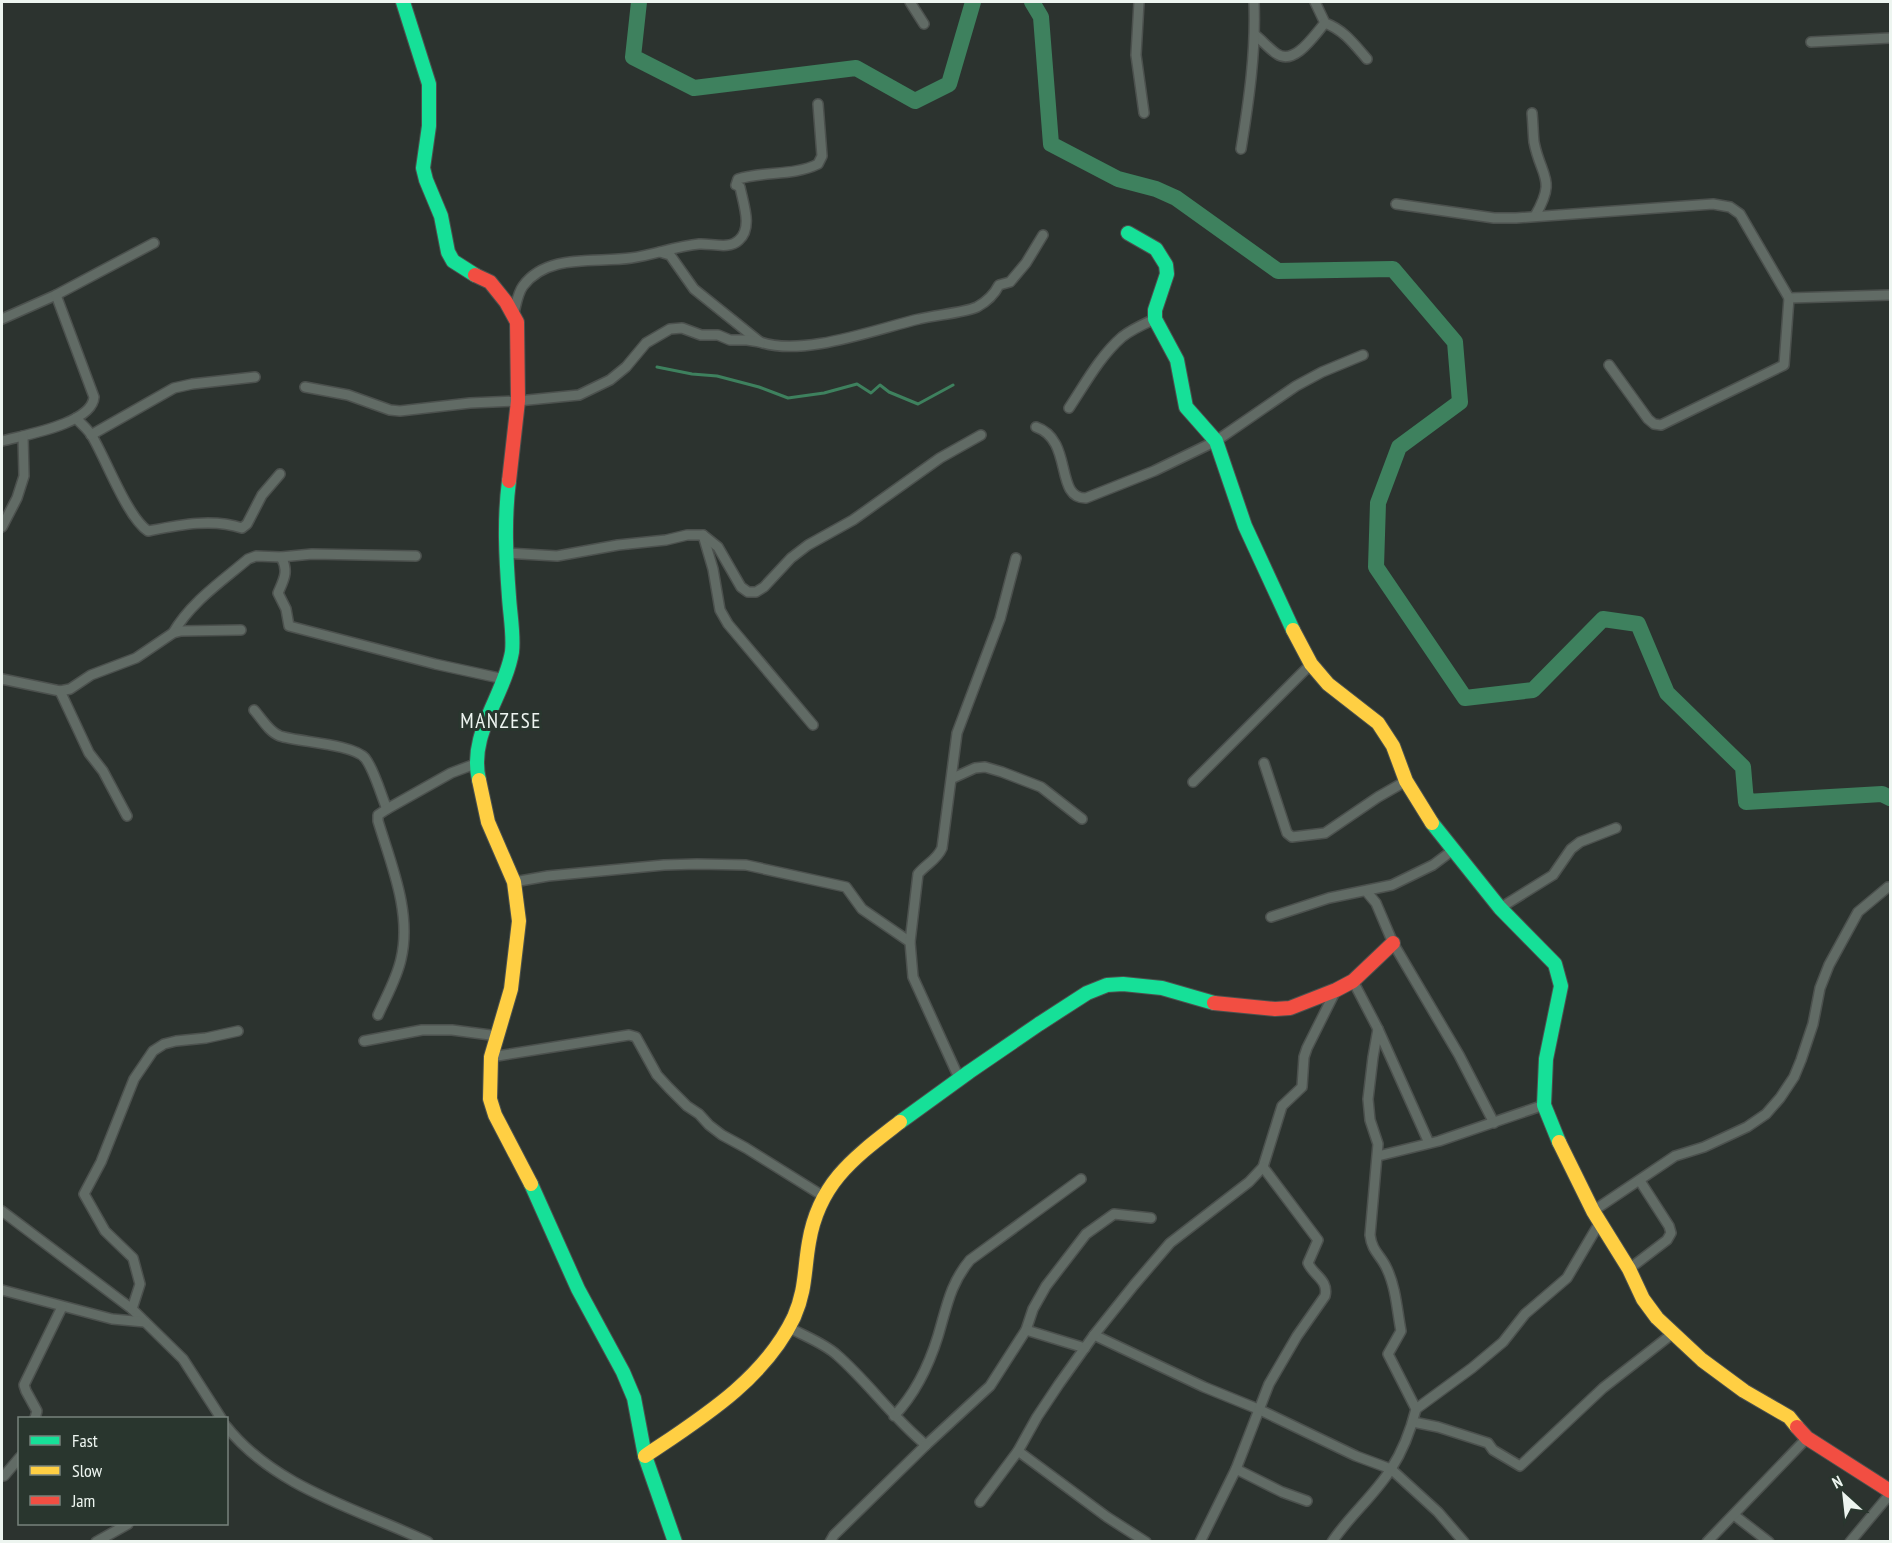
<svg xmlns="http://www.w3.org/2000/svg" width="1892" height="1543" viewBox="0 0 1892 1543" font-family="'PT Sans Narrow',sans-serif">
  <style>
    .lines { fill: none; stroke-linecap: round; stroke-linejoin: round }
    .stream { stroke: #3e815e; stroke-width: 3 }
    .river { stroke: #3e815e; stroke-width: 16 }
    .street-casing { stroke: #4c514e; stroke-width: 12 }
    .fast-casing { stroke: #4c514e; stroke-width: 16 }
    .slow-casing { stroke: #4c514e; stroke-width: 16 }
    .jam-casing { stroke: #4c514e; stroke-width: 16 }
    .street { stroke: #616b65; stroke-width: 9 }
    .fast { stroke: #16e098; stroke-width: 14 }
    .slow { stroke: #ffcf43; stroke-width: 14 }
    .jam { stroke: #f24e42; stroke-width: 14 }
    .labels { text-anchor: middle; stroke-width: 6; stroke-linejoin: round; paint-order: stroke }
    .quarter-label { font-size: 21px; letter-spacing: 1.5px; fill: #edf5f0; stroke: #29362e }
  </style>
  <rect width="100%" height="100%" fill="#2c332f"/>
  <g class="lines">
    <!-- stream -->
    <polyline class="stream" points="657,367 692,374 717,376 759,387 788,398 824,393 857,384 871,393 880,385 889,392 918,404 953,385"/>
    <!-- river -->
    <g class="river">
      <polyline points="639,2 633,57 694,88 856,68 915,101 949,84 973,2"/>
      <polyline points="1032,2 1041,17 1051,144 1118,179 1156,189 1176,198 1278,271 1393,269 1455,342 1460,402 1399,447 1378,503 1376,567 1465,698 1533,690 1603,619 1638,624 1667,693 1743,767 1746,802 1882,794 1890,798"/>
    </g>
    <defs>
      <g id="street">
        <polyline points="910,2 924,24"/>
        <polyline points="1139,2 1136,55 1144,113"/>
        <path d="M1315 2 1325 23C1344 30 1354 44 1367 59"/>
        <path d="M1255 35C1262 40 1269 49 1277 54 1295 66 1315 34 1325 23"/>
        <polyline points="1811,42 1890,38"/>
        <path d="M1532 113C1533 122 1533 133 1534 142 1541 178 1557 178 1535 216"/>
        <path d="M1241 149C1249 100 1256 51 1254 2"/>
        <polyline points="1396,204 1494,218 1516,218 1713,204 1730,207 1740,214 1789,298 1890,295"/>
        <path d="M660 252 670 255 694 289 760 342C803 357 876 329 919 319 934 315 964 313 977 307 988 301 994 295 999 285L1010 282 1026 263 1043 235"/>
        <path d="M513 316C516 307 517 294 523 286 547 253 596 263 631 258 654 255 676 246 699 244 711 243 729 250 739 240 753 228 743 203 740 187L736 185 738 179C764 171 794 176 818 164L822 156 818 104"/>
        <polyline points="2,319 56,295 154,243"/>
        <polyline points="1609,365 1648,419 1654,424 1661,425 1784,365 1789,298"/>
        <polyline points="305,387 348,395 390,410 400,411 470,403 518,401 579,395 610,380 626,367 646,343 670,329 682,328 701,335 718,335 730,340 747,340 760,342"/>
        <path d="M1069 408C1085 384 1100 356 1122 337 1132 329 1144 324 1155 319"/>
        <path d="M76 418C81 424 88 429 92 436 106 459 127 517 148 531 179 525 212 518 242 528L247 524 262 495 280 474"/>
        <path d="M1036 427C1074 440 1054 499 1086 498L1154 471 1216 441 1296 386 1322 372 1363 355"/>
        <polyline points="91,435 174,388 192,384 255,377"/>
        <path d="M2 441C24 435 92 424 94 397L56 295"/>
        <polyline points="2,527 17,498 24,476 23,436"/>
        <polyline points="703,535 713,569 720,610 728,624 813,725"/>
        <polyline points="506,553 557,556 618,545 666,540 687,535 703,535 718,547 741,587 748,592 756,592 764,587 791,558 808,545 853,520 940,458 981,435"/>
        <path d="M281 557C289 571 284 579 278 593L286 609 289 626 435 664 504 679"/>
        <path d="M173 633C191 602 221 582 248 559L256 556 281 557 312 554 416 556"/>
        <polyline points="2,679 60,691 70,689 91,675 136,658 173,633 181,631 241,630"/>
        <polyline points="60,691 89,753 103,771 127,816"/>
        <path d="M254 710C262 719 269 732 280 736 298 742 353 744 365 758 374 769 381 795 387 809"/>
        <polyline points="1264,763 1287,833 1292,837 1325,833 1378,797 1406,781"/>
        <polyline points="953,778 975,768 985,767 1002,772 1041,787 1082,819"/>
        <polyline points="1193,782 1311,664"/>
        <polyline points="514,882 548,876 664,865 697,864 746,865 846,887 862,909 910,942"/>
        <polyline points="1366,891 1376,903 1393,943 1459,1055 1494,1123"/>
        <polyline points="1500,908 1553,875 1571,849 1580,842 1616,828"/>
        <polyline points="1271,917 1329,898 1392,885 1433,865 1453,850"/>
        <polyline points="1353,981 1378,1029 1429,1143"/>
        <path d="M378 1015C386 997 397 978 401 959 412 913 391 864 378 821V815L387 809 451 773 475 764"/>
        <polyline points="364,1041 422,1030 452,1030 498,1036"/>
        <polyline points="491,1057 629,1035 636,1037 657,1075 669,1088 687,1106 699,1114 709,1125 722,1135 746,1148 823,1196"/>
        <path d="M959 1078 913 977 910 942 918 874C926 864 937 860 942 848L957 733 1000 619 1016 558"/>
        <polyline points="1378,1156 1439,1141 1544,1105"/>
        <polyline points="2,1211 132,1309 183,1359 221,1418"/>
        <polyline points="1593,1211 1675,1156 1704,1147 1747,1127 1766,1114 1780,1098 1794,1077 1801,1060 1813,1024 1820,988 1829,965 1858,912 1888,887"/>
        <polyline points="1629,1269 1667,1240 1671,1233 1669,1226 1640,1181"/>
        <polyline points="2,1290 112,1319 145,1322"/>
        <polyline points="132,1309 140,1284 133,1258 105,1231 84,1194 101,1162 134,1079 153,1051 164,1044 176,1041 206,1038 238,1031"/>
        <path d="M788 1327C804 1336 824 1343 837 1355 869 1383 893 1418 926 1445L990 1386 1026 1330 1033 1309 1046 1286 1086 1234 1114 1214 1151 1218"/>
        <polyline points="1026,1330 1085,1348"/>
        <polyline points="1094,1335 1204,1387 1258,1409 1356,1456 1391,1469 1438,1512 1464,1542"/>
        <polyline points="1416,1409 1472,1368 1503,1342 1525,1314 1567,1278 1600,1222"/>
        <path d="M894 1416C916 1393 929 1365 938 1336 947 1306 950 1284 970 1260L1081 1179"/>
        <polyline points="35,1418 37,1411 26,1391 24,1385 62,1307"/>
        <polyline points="1413,1422 1438,1427 1488,1443 1493,1450 1520,1466 1603,1388 1672,1334"/>
        <path d="M226 1426C276 1489 359 1509 428 1542"/>
        <polyline points="1018,1451 1107,1517 1146,1542"/>
        <polyline points="1236,1469 1282,1492 1307,1501"/>
        <polyline points="2,1476 4,1476 20,1457"/>
        <polyline points="980,1502 1018,1451 1037,1417 1059,1384 1094,1335 1134,1285 1170,1243 1249,1182 1263,1167 1282,1106 1302,1087 1304,1057 1307,1048 1336,990"/>
        <polyline points="1734,1515 1769,1542"/>
        <polyline points="96,1542 128,1524"/>
        <polyline points="830,1542 834,1535 926,1445"/>
        <path d="M1200 1542 1236 1469 1269 1384 1297 1336 1325 1296C1329 1280 1313 1275 1308 1263L1318 1240 1263 1167"/>
        <path d="M1332 1542C1349 1516 1374 1496 1391 1469 1402 1452 1411 1429 1416 1409L1388 1354 1401 1331C1397 1310 1396 1288 1387 1269 1381 1255 1372 1252 1370 1235L1378 1144 1370 1120 1368 1099 1373 1057 1378 1029"/>
        <polyline points="1707,1542 1807,1438"/>
        <polyline points="1850,1542 1890,1494"/>
      </g>
      <g id="fast">
        <polyline points="403,2 429,84 429,126 423,168 426,180 441,216 448,252 453,261 475,275"/>
        <polyline points="1128,233 1156,249 1166,265 1167,274 1155,310 1155,319 1177,360 1186,407 1216,441 1245,526 1293,630"/>
        <path d="M479 780C468 734 504 697 512 652 514 635 510 614 509 597 506 558 504 520 509 481"/>
        <polyline points="1432,823 1500,908 1555,964 1561,986 1546,1059 1544,1105 1559,1142"/>
        <polyline points="900,1122 969,1072 1039,1024 1087,993 1107,985 1123,984 1162,988 1214,1003"/>
        <polyline points="531,1184 578,1289 623,1372 634,1398 645,1456 675,1542"/>
      </g>
      <g id="slow">
        <polyline points="1293,630 1311,664 1328,684 1378,723 1393,746 1406,781 1432,823"/>
        <polyline points="479,780 488,822 514,882 519,921 511,989 491,1057 490,1099 495,1115 531,1184"/>
        <polyline points="1559,1142 1593,1211 1629,1269 1643,1299 1657,1318 1702,1360 1744,1391 1789,1417 1797,1427"/>
        <path d="M645 1456C700 1419 764 1380 794 1317 806 1290 804 1270 809 1242 819 1182 855 1157 900 1122"/>
      </g>
      <g id="jam">
        <polyline points="475,275 490,282 506,302 517,322 518,401 509,481"/>
        <polyline points="1214,1003 1275,1009 1290,1008 1336,990 1353,981 1393,943"/>
        <polyline points="1797,1427 1807,1438 1890,1491"/>
      </g>
    </defs>
    <!-- street casing -->
    <use href="#street" class="street-casing"/>
    <!-- fast casing -->
    <use href="#fast" class="fast-casing"/>
    <!-- slow casing -->
    <use href="#slow" class="slow-casing"/>
    <!-- jam casing -->
    <use href="#jam" class="jam-casing"/>
    <!-- street -->
    <use href="#street" class="street"/>
    <!-- fast -->
    <use href="#fast" class="fast"/>
    <!-- slow -->
    <use href="#slow" class="slow"/>
    <!-- jam -->
    <use href="#jam" class="jam"/>
  </g>
  <g class="labels">
    <!-- quarter labels -->
    <g class="quarter-label">
      <text x="501" y="728">MANZESE</text>
    </g>
  </g>
  <!-- border -->
  <rect width="1892" height="1543" fill="none" stroke="#edf5f0" stroke-width="6"/>
  <!-- legend -->
  <rect x="18" y="1417" width="210" height="108" fill="#29362e" stroke="#77827c" stroke-width="1.5"/>
  <rect x="30" y="1436" width="30" height="9" fill="#16e098" stroke="#77827c" stroke-width="1.5"/>
  <text x="72" y="1447" font-size="18" fill="#edf5f0">Fast</text>
  <rect x="30" y="1466" width="30" height="9" fill="#ffcf43" stroke="#77827c" stroke-width="1.5"/>
  <text x="72" y="1477" font-size="18" fill="#edf5f0">Slow</text>
  <rect x="30" y="1496" width="30" height="9" fill="#f24e42" stroke="#77827c" stroke-width="1.5"/>
  <text x="72" y="1507" font-size="18" fill="#edf5f0">Jam</text>
  <!-- north arrow -->
  <g transform="translate(1844 1495) rotate(333)" stroke="#29362e" stroke-width="4.5" paint-order="stroke">
  <path d="M0-4.5L10 22L0 15L-10 22Z" fill="#edf5f0"/>
  <text y="-9" font-size="16" font-weight="bold" text-anchor="middle" fill="#edf5f0">N</text>
  </g>
</svg>
